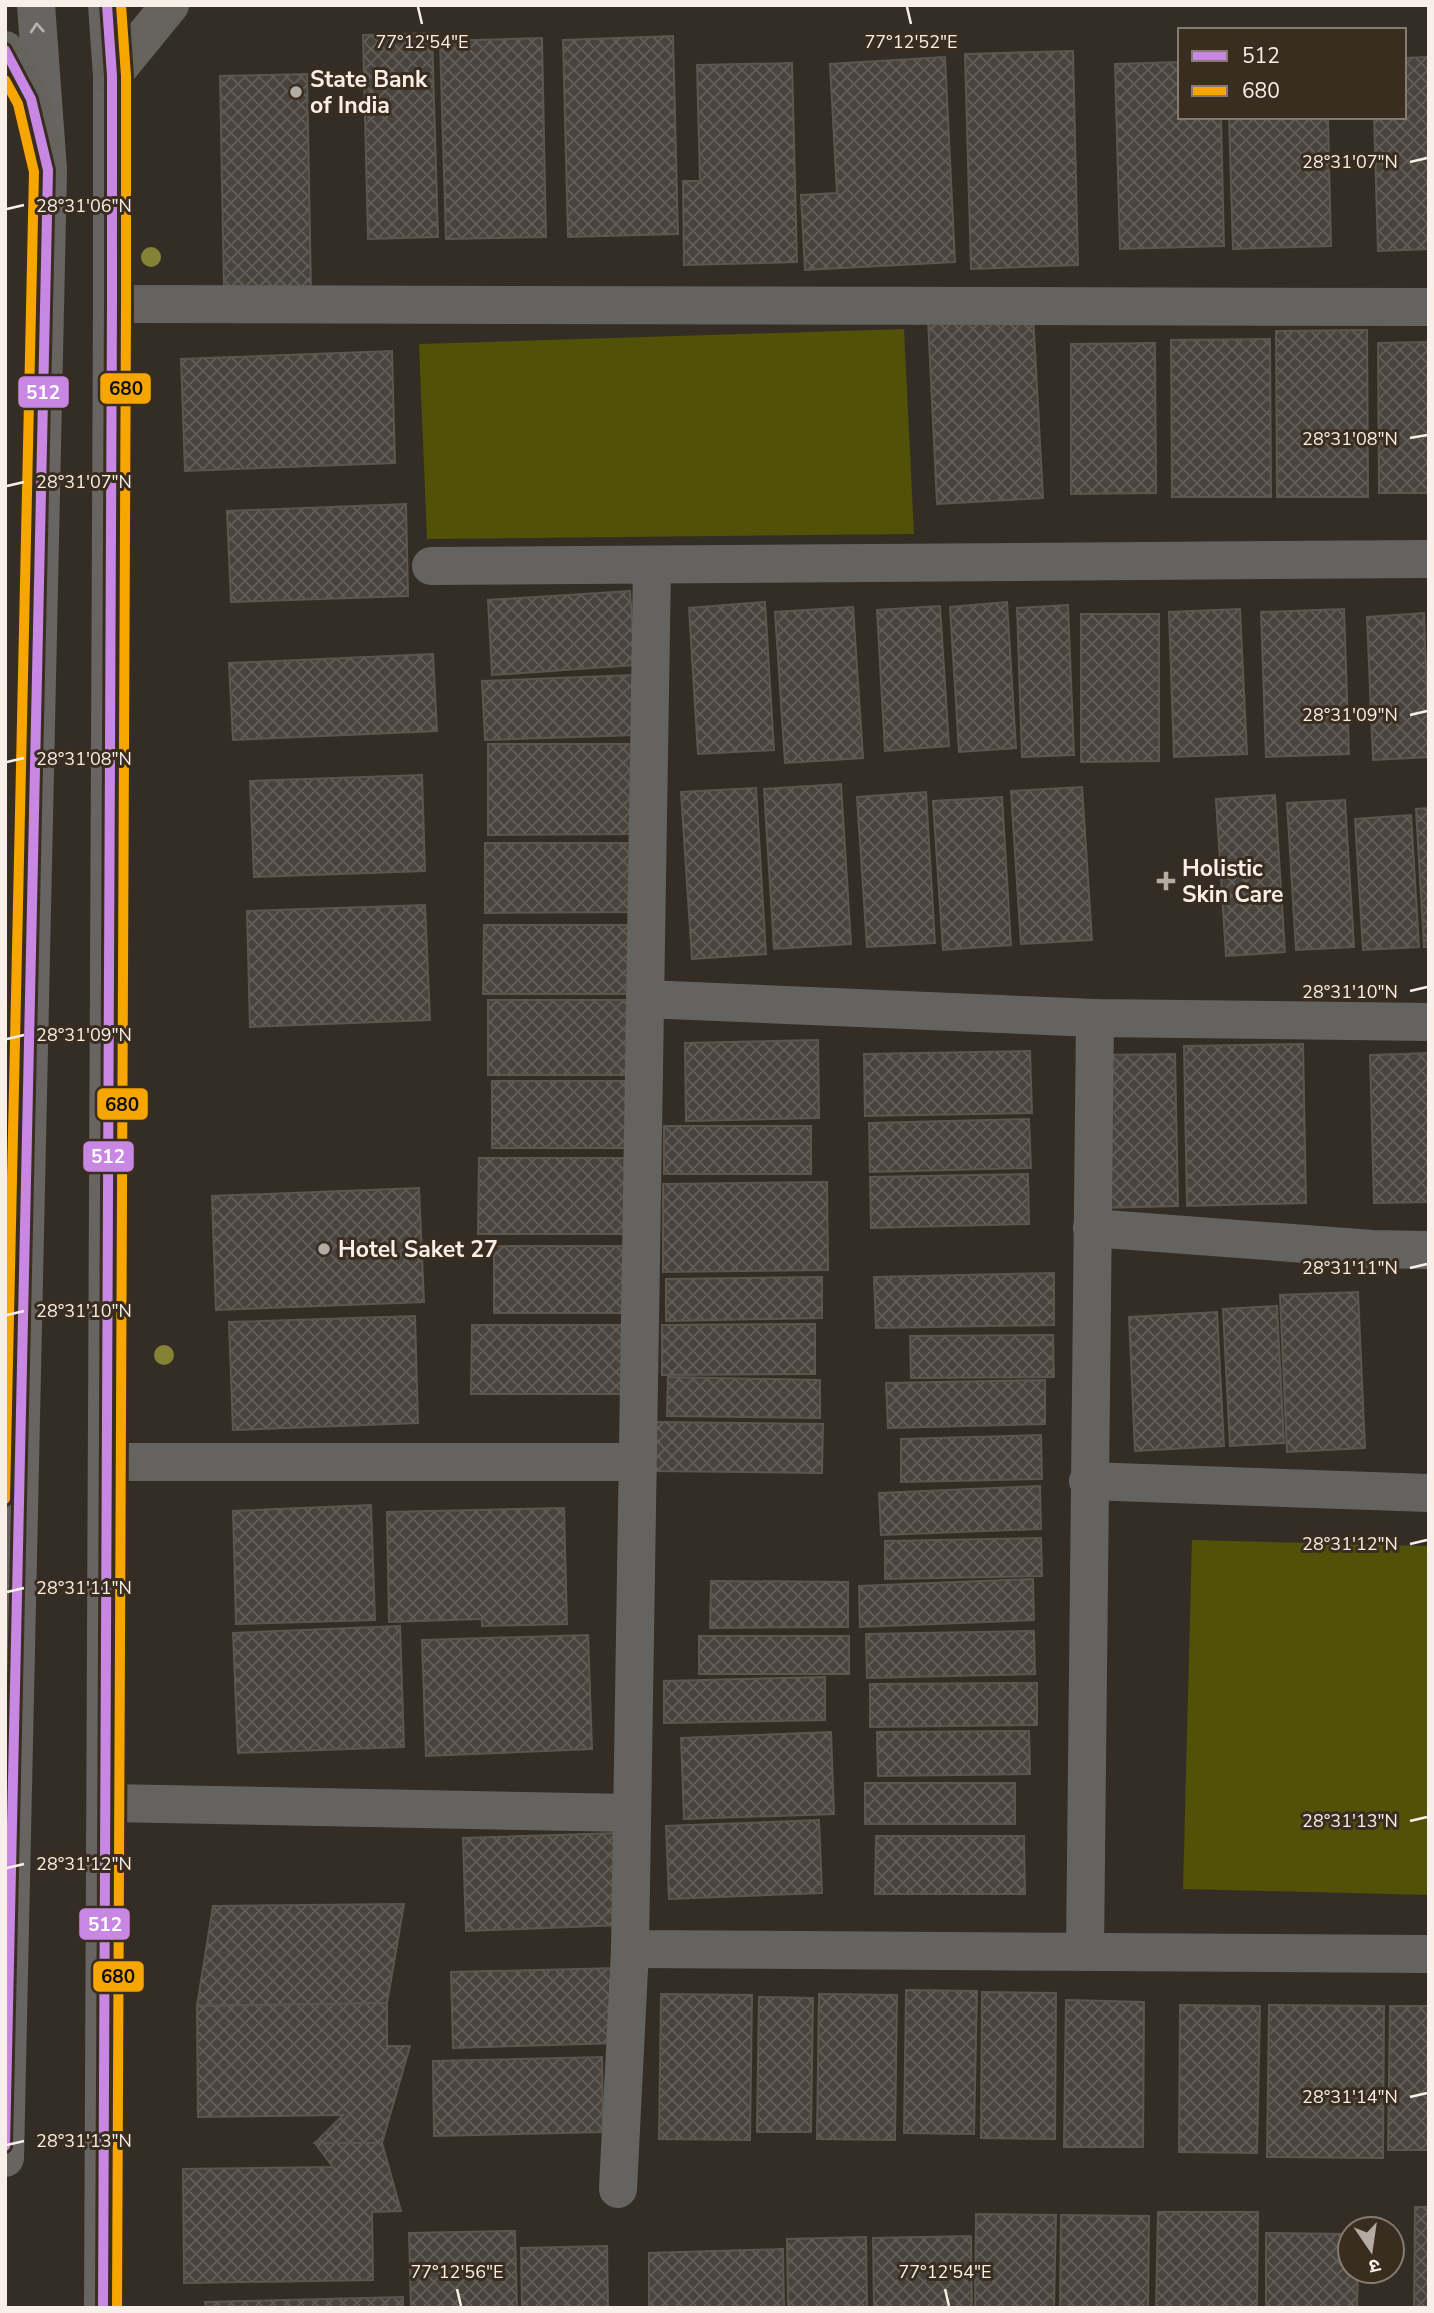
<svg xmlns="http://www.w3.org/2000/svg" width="1434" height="2313" viewBox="0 0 1434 2313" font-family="'Nunito Sans','Noto Sans Devanagari',sans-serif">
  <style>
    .green { fill: #515108 }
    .building { fill: url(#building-cross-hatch); stroke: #5b5650; stroke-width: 2 }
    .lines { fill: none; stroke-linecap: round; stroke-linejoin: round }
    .street { stroke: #656360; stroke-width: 38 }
    .secondary { stroke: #686461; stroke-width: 38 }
    .primary { stroke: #66635d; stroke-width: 38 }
    .bus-1-casing { stroke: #392d20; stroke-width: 16 }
    .bus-2-casing { stroke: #392d20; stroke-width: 16 }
    .bus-1 { stroke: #c787e3; stroke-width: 10 }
    .bus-2 { stroke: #f7a600; stroke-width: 10 }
    .tree { fill: #848335 }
    .oneway { stroke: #b7b1ab }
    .ticks { fill: none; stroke: #f8f0e8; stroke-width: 2.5 }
    .poi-dot { fill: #b3aca4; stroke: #392d20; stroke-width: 2.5 }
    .labels { text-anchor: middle; stroke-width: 6; stroke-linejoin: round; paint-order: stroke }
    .poi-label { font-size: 23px; font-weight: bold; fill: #f8f0e8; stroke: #392d20; text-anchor: start }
    .ticks-label { font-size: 18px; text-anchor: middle; fill: #f8f0e8; stroke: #392d20; stroke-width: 6; stroke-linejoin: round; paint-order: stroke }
    .line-badge { stroke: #392d20; stroke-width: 2.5 }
    .badge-label { font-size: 19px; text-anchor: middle; font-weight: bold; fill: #fff }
    .pale-badge-label { font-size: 19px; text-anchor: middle; font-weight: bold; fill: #111 }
  </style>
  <defs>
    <pattern id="building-cross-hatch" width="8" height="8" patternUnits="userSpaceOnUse" patternTransform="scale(1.75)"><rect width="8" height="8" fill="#49433d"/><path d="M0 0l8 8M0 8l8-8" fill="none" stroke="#645e59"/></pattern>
  </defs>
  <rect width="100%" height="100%" fill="#332d26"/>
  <!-- green -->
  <g class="green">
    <polygon points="904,329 914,534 427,539 419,344"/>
    <polygon points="1192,1540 1429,1546 1429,1895 1183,1889"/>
  </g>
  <!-- building -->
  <g class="building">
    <polygon points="432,33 438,237 368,239 363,35"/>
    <polygon points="673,36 678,234 568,237 563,40"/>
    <polygon points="542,38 546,237 446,239 440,41"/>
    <polygon points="1073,51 1078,265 971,269 965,54"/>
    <polygon points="945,57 955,262 805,270 801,195 837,193 830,64"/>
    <polygon points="1429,57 1429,249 1378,251 1374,117 1404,117 1404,58"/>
    <polygon points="1180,62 1180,117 1221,117 1224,246 1120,249 1115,64"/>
    <polygon points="792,63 797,262 684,265 683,181 700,181 697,65"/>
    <polygon points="307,74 311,290 224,291 220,76"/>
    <polygon points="1229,117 1328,117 1331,246 1233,249"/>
    <polygon points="1033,314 1043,498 937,504 928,319"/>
    <polygon points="1367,330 1368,497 1277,497 1276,331"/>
    <polygon points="1270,339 1271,497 1172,497 1171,340"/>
    <polygon points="1429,342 1429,493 1379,493 1378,343"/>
    <polygon points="1155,343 1156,493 1071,494 1071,344"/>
    <polygon points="392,351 395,463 185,471 181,359"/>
    <polygon points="406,504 408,596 231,602 227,511"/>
    <polygon points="630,591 635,665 492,675 488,600"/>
    <polygon points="765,602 774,750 698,754 689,608"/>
    <polygon points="1007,602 1016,748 959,752 950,607"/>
    <polygon points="1068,605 1074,755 1022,757 1017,608"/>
    <polygon points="940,606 949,746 885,751 877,610"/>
    <polygon points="853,607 863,758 785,763 775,612"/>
    <polygon points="1240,609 1247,754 1174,757 1169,612"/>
    <polygon points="1344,609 1349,754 1266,757 1261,612"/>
    <polygon points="1424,613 1429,757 1373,760 1367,617"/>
    <polygon points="1081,614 1159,614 1159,761 1081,762"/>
    <polygon points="433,654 437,731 233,740 229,663"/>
    <polygon points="633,675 636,735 485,740 482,681"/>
    <polygon points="488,744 639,744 639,834 488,835"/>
    <polygon points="422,775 425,871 254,877 250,781"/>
    <polygon points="841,784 851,944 774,949 764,789"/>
    <polygon points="1082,787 1092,940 1021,944 1011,791"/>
    <polygon points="756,788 766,954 692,959 681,792"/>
    <polygon points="926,792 935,943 867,947 857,797"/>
    <polygon points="1275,795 1285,952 1226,956 1216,799"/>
    <polygon points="1002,797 1011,945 943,950 933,801"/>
    <polygon points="1345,800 1354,947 1296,950 1287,803"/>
    <polygon points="1429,808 1429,947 1424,947 1416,809"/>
    <polygon points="1411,815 1419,947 1363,950 1355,819"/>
    <polygon points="485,843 642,843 642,912 485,913"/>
    <polygon points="425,905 430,1020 250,1027 247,911"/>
    <polygon points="484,925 638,925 638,994 483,994"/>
    <rect x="488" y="1000" width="146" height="75"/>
    <polygon points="818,1040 819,1118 686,1121 685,1043"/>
    <polygon points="1303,1044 1306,1203 1187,1206 1184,1046"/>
    <polygon points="1030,1051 1032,1113 865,1116 864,1054"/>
    <polygon points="1429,1053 1429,1202 1374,1203 1370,1055"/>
    <polygon points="1175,1054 1178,1206 1100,1208 1096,1055"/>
    <rect x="492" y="1081" width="143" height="67"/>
    <polygon points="1029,1119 1031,1168 870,1172 869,1123"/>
    <rect x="664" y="1126" width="147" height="48"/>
    <polygon points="479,1158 633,1158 633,1234 478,1234"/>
    <polygon points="1028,1174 1029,1224 871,1228 870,1177"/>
    <polygon points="827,1182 828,1270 663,1272 663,1184"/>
    <polygon points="419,1188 424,1302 216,1310 212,1196"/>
    <rect x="494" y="1246" width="134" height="67"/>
    <polygon points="1054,1273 1054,1325 876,1328 874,1277"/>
    <polygon points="822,1277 822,1318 666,1321 666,1279"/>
    <polygon points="1358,1292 1365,1448 1287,1452 1280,1295"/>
    <polygon points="1277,1306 1284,1443 1230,1446 1223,1309"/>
    <polygon points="1217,1312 1224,1446 1135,1451 1129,1317"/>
    <polygon points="415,1316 418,1423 233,1430 229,1322"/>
    <polygon points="815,1324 815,1374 662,1375 662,1325"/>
    <polygon points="472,1325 624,1325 624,1394 471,1394"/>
    <polygon points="1053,1335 1054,1377 911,1378 910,1336"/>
    <polygon points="668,1377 820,1380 820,1418 667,1416"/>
    <polygon points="1045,1380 1045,1424 888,1428 886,1383"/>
    <polygon points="655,1422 823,1424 822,1473 654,1471"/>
    <polygon points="1041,1435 1042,1479 901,1482 901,1439"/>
    <polygon points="1040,1486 1041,1529 881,1535 879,1493"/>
    <polygon points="371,1505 375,1620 236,1624 233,1511"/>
    <polygon points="564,1508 567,1624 482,1626 482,1619 389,1622 387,1512"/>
    <polygon points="1041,1538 1042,1576 885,1579 885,1541"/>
    <polygon points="1033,1579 1034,1620 860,1627 859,1586"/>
    <polygon points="711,1581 848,1582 848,1627 710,1628"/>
    <polygon points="400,1626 404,1747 238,1753 233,1633"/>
    <polygon points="1034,1631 1035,1674 867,1678 866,1634"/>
    <polygon points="588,1635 592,1749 426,1756 422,1640"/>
    <rect x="699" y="1636" width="150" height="38"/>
    <polygon points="825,1677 825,1720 664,1723 664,1681"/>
    <polygon points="1037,1683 1037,1725 870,1727 870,1684"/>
    <polygon points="1029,1731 1030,1774 878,1776 877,1732"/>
    <polygon points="831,1732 834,1814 684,1819 681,1738"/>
    <rect x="865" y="1783" width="150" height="41"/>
    <polygon points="819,1820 822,1893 669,1899 666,1826"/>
    <polygon points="618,1833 622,1925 466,1931 463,1838"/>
    <polygon points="876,1836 1024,1836 1025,1894 875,1894"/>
    <polygon points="404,1904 387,2003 197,2006 213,1906"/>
    <polygon points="617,1968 619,2043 453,2048 451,1972"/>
    <polygon points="906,1990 977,1991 974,2134 904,2133"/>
    <polygon points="982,1992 1056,1993 1055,2139 981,2138"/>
    <polygon points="661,1994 752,1995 750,2140 659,2139"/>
    <polygon points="819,1994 897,1995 895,2140 817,2139"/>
    <polygon points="759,1997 813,1998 811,2132 757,2132"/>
    <polygon points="1066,2000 1144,2002 1143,2147 1064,2147"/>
    <polygon points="387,2003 387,2046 410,2046 382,2143 315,2143 343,2115 198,2117 197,2006"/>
    <polygon points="1180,2005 1260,2006 1257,2153 1179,2152"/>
    <polygon points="1269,2005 1384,2006 1383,2158 1267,2157"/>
    <polygon points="1390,2006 1429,2006 1429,2150 1388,2150"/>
    <polygon points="602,2057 603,2132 434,2136 433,2061"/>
    <polygon points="315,2143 382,2143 401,2211 372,2212 373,2280 184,2283 183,2169 333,2167"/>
    <polygon points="1415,2207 1429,2207 1429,2308 1414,2308"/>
    <polygon points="1158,2212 1258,2212 1257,2308 1156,2308"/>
    <polygon points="976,2214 1056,2215 1054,2308 975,2308"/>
    <polygon points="1061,2215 1149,2216 1148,2308 1060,2308"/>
    <polygon points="515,2231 517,2308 411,2308 409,2233"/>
    <polygon points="1266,2233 1350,2234 1350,2271 1358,2271 1357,2308 1266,2308"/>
    <polygon points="971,2236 972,2308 874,2308 873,2238"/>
    <polygon points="866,2237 867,2308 788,2308 787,2239"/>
    <polygon points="607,2246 608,2308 522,2308 521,2248"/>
    <polygon points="783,2249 784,2308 649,2308 649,2253"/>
    <polygon points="403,2297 403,2308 206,2308 205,2302"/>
  </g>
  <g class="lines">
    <!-- street -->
    <g class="street">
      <polyline points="112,304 1429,307"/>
      <polyline points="431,566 1429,559"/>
      <polyline points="652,566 630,1949 1429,1954"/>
      <polyline points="645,999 1095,1018 1429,1022"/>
      <polyline points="1092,1228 1372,1249 1429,1250"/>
      <polyline points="108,1462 637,1462"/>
      <polyline points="1088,1481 1429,1493"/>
      <polyline points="108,1803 632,1813"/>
      <polyline points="1085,1952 1095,1018"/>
      <polyline points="618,2189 630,1949"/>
    </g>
    <!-- secondary -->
    <g class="secondary">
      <polyline points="5,2158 48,170 36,5"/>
      <polyline points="103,2308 112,304 112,76 107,5"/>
    </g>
    <!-- primary -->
    <g class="primary">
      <polyline points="5,50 31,99 48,170"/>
      <polyline points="112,76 170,5"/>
    </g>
    <defs>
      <g id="bus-1">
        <polyline points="5,50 31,99 48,170 5,2146"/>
        <polyline points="103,2308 112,304 112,76 107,5"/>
      </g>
      <g id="bus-2">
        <polyline points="5,80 18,104 34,172 5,1499"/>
        <polyline points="117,2308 126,304 126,76 121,5"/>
      </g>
    </defs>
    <!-- bus-1 casing -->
    <use href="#bus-1" class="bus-1-casing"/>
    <!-- bus-2 casing -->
    <use href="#bus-2" class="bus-2-casing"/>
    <!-- bus-1 -->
    <use href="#bus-1" class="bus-1"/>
    <!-- bus-2 -->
    <use href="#bus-2" class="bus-2"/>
  </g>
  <!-- trees -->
  <g class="tree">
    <circle cx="151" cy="257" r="10"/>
    <circle cx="164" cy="1355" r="10"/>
  </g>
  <!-- one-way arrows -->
  <defs><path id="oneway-chevron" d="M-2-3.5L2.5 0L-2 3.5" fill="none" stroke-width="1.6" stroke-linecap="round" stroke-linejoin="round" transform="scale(1.75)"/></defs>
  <use class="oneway" href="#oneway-chevron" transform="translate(37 28) rotate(-94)"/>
  <!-- ticks -->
  <path class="ticks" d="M418 7 422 24M907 7 911 24M1410 162 1427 158M7 209 24 205M1410 438 1427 435M7 486 24 482M1410 715 1427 711M7 762 24 758M1410 991 1427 987M7 1039 24 1035M1410 1268 1427 1264M7 1315 24 1311M1410 1544 1427 1540M7 1592 24 1588M1410 1821 1427 1817M7 1868 24 1864M1410 2097 1427 2093M7 2145 24 2141M457 2289 461 2306M945 2289 949 2306"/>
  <!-- markers -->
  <g class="poi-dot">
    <circle cx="296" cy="92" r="7"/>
    <path d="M1162.5 870.5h7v7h7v7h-7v7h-7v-7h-7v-7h7z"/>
    <circle cx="324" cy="1249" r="7"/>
  </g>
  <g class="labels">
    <!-- poi labels -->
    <g class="poi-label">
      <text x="310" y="87">State Bank<tspan x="310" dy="26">of India</tspan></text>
      <text x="1182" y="876">Holistic<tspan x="1182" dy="26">Skin Care</tspan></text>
      <text x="338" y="1257">Hotel Saket 27</text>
    </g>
  </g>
  <g class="ticks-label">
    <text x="422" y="48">77°12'54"E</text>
    <text x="911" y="48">77°12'52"E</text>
    <text x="1350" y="168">28°31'07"N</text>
    <text x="84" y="212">28°31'06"N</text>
    <text x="1350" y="445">28°31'08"N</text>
    <text x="84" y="488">28°31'07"N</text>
    <text x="1350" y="721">28°31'09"N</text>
    <text x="84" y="765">28°31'08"N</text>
    <text x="1350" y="998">28°31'10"N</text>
    <text x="84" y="1041">28°31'09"N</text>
    <text x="1350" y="1274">28°31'11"N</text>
    <text x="84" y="1317">28°31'10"N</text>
    <text x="1350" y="1550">28°31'12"N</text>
    <text x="84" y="1594">28°31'11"N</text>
    <text x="1350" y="1827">28°31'13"N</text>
    <text x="84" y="1870">28°31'12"N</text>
    <text x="1350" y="2103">28°31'14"N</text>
    <text x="84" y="2147">28°31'13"N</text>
    <text x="457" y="2278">77°12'56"E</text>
    <text x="945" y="2278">77°12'54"E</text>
  </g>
  <g class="line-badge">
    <rect x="99" y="372" width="53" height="33" rx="7" fill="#f7a600"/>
    <rect x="17" y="375" width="53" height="34" rx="7" fill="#c787e3"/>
    <rect x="96" y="1087" width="53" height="34" rx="7" fill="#f7a600"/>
    <rect x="82" y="1140" width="53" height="33" rx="7" fill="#c787e3"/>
    <rect x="78" y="1907" width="53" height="34" rx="7" fill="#c787e3"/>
    <rect x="92" y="1960" width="53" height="33" rx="7" fill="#f7a600"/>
  </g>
  <g class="badge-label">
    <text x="43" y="399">512</text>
    <text x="108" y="1163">512</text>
    <text x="105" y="1931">512</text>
  </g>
  <g class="pale-badge-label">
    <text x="126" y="395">680</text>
    <text x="122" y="1111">680</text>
    <text x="118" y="1983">680</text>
  </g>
  <!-- border -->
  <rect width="1434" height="2313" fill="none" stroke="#f8f0e8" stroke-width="14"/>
  <!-- legend -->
  <rect x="1178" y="28" width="228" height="91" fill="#392d20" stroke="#857b70" stroke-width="2"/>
  <rect x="1192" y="51" width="35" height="10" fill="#c787e3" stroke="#857b70" stroke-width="2"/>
  <text x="1242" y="63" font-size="21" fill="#f8f0e8">512</text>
  <rect x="1192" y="86" width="35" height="10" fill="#f7a600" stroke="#857b70" stroke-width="2"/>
  <text x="1242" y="98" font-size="21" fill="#f8f0e8">680</text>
  <!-- north arrow -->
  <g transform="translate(1371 2250) rotate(167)"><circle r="33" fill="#392d20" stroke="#857b70" stroke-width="2"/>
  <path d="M0-5L12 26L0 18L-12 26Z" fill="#b3aca4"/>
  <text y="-10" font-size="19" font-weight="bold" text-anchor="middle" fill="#f8f0e8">उ</text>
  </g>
</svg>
